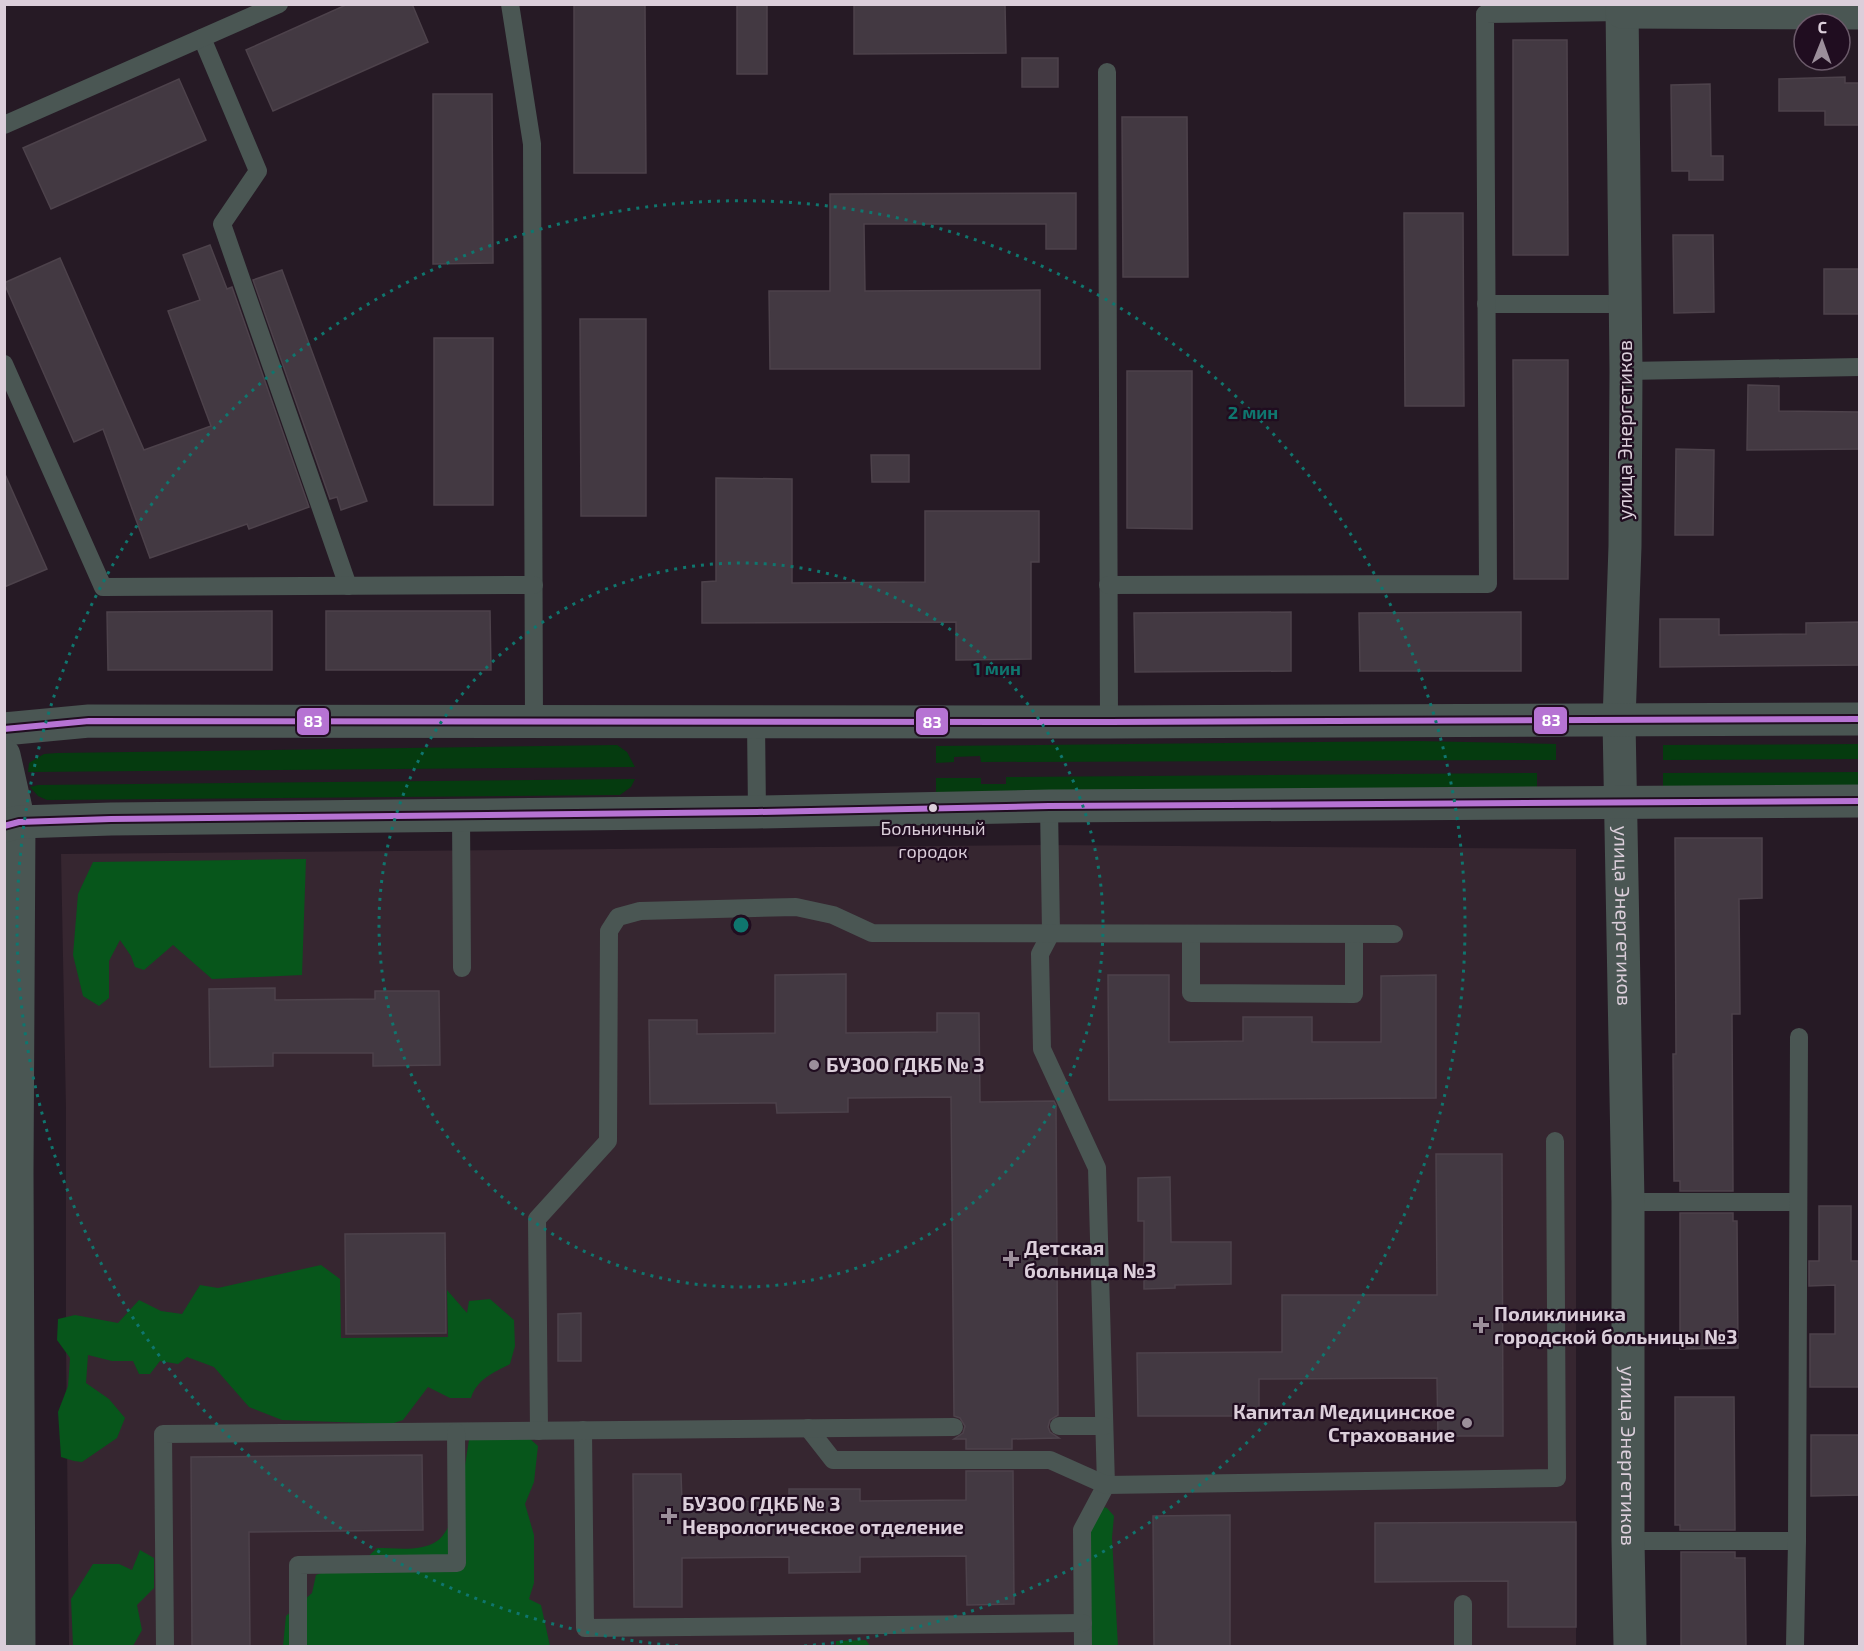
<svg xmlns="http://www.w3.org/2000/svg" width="1864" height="1651" viewBox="0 0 1864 1651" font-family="'Exo 2',sans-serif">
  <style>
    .medical { fill: #362630 }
    .green { fill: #053b0f }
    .forest { fill: #07561b }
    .building { fill: #433942; stroke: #4d424b; stroke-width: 1.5 }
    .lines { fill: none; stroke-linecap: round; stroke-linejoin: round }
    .service { stroke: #4a5653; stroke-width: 18 }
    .minor { stroke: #4a5653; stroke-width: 33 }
    .bus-1-casing { stroke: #200d20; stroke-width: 10 }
    .bus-1 { stroke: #b673d3; stroke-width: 6 }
    .ring { fill: none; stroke: #0f766e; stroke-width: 3; stroke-dasharray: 3 6 }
    .bus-dot { fill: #dbceda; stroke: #200d20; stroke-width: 2 }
    .poi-dot { fill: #9c8f9b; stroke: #200d20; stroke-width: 2 }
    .labels { text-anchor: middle; stroke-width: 4.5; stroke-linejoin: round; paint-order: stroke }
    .bus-label { font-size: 18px; fill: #dbceda; stroke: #200d20 }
    .street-label { font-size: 20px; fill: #dbceda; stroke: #200d20 }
    .poi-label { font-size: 20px; font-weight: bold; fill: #dbceda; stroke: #200d20; text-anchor: start }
    .centre { fill: #0f766e; stroke: #200d20; stroke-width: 3 }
    .ring-label { font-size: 18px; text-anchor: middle; font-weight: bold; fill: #0f766e; stroke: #200d20; stroke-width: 4.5; stroke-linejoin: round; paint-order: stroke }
    .line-badge { stroke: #200d20; stroke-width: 2 }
    .badge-label { font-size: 16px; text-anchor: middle; font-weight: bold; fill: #fff }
  </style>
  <rect width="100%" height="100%" fill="#261a25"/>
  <!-- medical -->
  <polygon class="medical" points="1050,845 1576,849 1576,1646 69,1646 66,1342 66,1109 61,854"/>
  <!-- green -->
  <g class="green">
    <polygon points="1417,741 1556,744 1556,760 981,762 980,756 954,757 954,762 936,763 936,746"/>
    <polygon points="1859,744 1859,759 1663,760 1663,745"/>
    <polygon points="617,745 627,752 635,767 28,772 29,763 44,754 57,753"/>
    <polygon points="1859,772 1859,785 1663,786 1663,773"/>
    <polygon points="1537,773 1537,788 936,792 936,778 981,778 981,784 1006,784 1006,777"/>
    <polygon points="635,779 631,787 620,795 47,800 38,796 30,787 38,785"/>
  </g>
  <!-- forest -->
  <g class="forest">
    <polygon points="306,859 302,975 212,979 173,945 144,970 135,967 131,956 120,940 109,961 109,998 99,1006 83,996 73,955 78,894 93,862"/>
    <path d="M321 1265 340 1279 341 1338 448 1337 447 1290 467 1313 469 1301 490 1299 514 1320 515 1346 510 1364C493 1373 477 1379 471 1398H450L428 1387 403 1420 391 1424 282 1420 249 1407 214 1367 187 1357 178 1364 160 1361 150 1374H139L133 1361H112L88 1355 86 1383 109 1399 125 1418 117 1438 82 1462 74 1461 61 1457 58 1412 68 1386 70 1358 57 1340 58 1319 75 1315 118 1323 139 1300 161 1311 182 1314 200 1285 218 1288Z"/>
    <path d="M528 1437 538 1446 534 1482 525 1504 534 1535V1583L529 1599 541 1605 550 1646H283L286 1616 312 1593 316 1575 327 1571H353L377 1548C396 1548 421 1552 437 1541 458 1527 465 1464 469 1440Z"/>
    <polygon points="1100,1506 1107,1508 1114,1516 1112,1538 1118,1646 1089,1646 1086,1532"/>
    <polygon points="140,1550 154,1558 154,1588 137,1605 142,1630 133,1646 73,1646 71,1599 93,1564 119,1564 132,1570"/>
    <polygon points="866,1640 870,1646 836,1646 836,1641"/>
  </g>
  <!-- building -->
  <g class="building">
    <polygon points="348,4 412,4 428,42 273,111 246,50"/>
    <polygon points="574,4 645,4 646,173 574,173"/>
    <rect x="737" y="4" width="30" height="70"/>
    <polygon points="854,4 1005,4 1006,53 854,54"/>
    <polygon points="1513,40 1567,40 1568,255 1513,255"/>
    <rect x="1022" y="58" width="36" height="29"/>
    <polygon points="1845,77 1845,83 1860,83 1860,125 1825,125 1825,111 1779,111 1779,79"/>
    <polygon points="179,79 206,140 51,209 23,148"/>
    <polygon points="1710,84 1711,156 1723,156 1723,180 1689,180 1689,171 1672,171 1671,85"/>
    <polygon points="433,94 492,94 493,263 433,264"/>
    <polygon points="1122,117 1187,117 1188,277 1123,277"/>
    <polygon points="1076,193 1076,249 1046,249 1046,224 864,224 865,291 1040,290 1040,369 770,369 769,291 830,291 830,194"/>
    <polygon points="1404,213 1463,213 1464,406 1405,406"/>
    <polygon points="1673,235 1713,235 1714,312 1674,313"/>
    <polygon points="210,245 227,289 232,287 309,507 249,529 247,524 150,558 103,429 74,442 4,283 60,258 144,450 211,426 168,311 200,300 183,255"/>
    <rect x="1824" y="269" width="36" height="45"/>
    <polygon points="282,270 367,501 341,510 337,497 330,499 253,280"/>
    <polygon points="580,319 646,319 646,516 581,516"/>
    <rect x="434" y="338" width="59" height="167"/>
    <polygon points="1513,360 1568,360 1568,579 1514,579"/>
    <polygon points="1127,371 1192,371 1192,529 1127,528"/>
    <polygon points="1748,385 1779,386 1779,411 1860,412 1860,449 1747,450"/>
    <polygon points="1676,449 1714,450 1713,535 1675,535"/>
    <polygon points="871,455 909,455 909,482 872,482"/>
    <polygon points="4,472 47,569 4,587"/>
    <polygon points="716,478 792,479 792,583 925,582 925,511 1039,511 1039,562 1031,562 1031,659 956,660 956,622 702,623 702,582 716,581"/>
    <polygon points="272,611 272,670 108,670 107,612"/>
    <polygon points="326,611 490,611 491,670 326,670"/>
    <polygon points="1291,612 1291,671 1135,672 1134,613"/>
    <polygon points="1521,612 1521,671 1360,671 1359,613"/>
    <polygon points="1660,619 1719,619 1719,635 1806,634 1806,623 1860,622 1860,665 1660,667"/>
    <polygon points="1675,838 1762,838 1762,898 1739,899 1740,1014 1732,1014 1733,1191 1680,1191 1680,1181 1674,1181 1673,1054 1676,1054"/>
    <polygon points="846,974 846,1033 937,1032 937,1013 979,1013 980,1102 1054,1101 1056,1105 1058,1415 1050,1420 1048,1427 1050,1432 1059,1438 1012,1439 1012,1449 966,1449 966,1439 954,1439 963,1433 965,1426 960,1418 954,1416 951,1097 848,1098 848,1112 777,1113 776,1103 650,1104 649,1020 697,1020 697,1034 775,1033 775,975"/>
    <polygon points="1108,975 1169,975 1169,1042 1243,1041 1243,1017 1312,1017 1312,1042 1381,1042 1381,976 1436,975 1436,1098 1109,1100"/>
    <polygon points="275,988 275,1000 375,999 375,991 439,991 440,1065 373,1066 373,1053 273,1053 273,1066 210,1067 209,989"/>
    <polygon points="1436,1154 1502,1154 1503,1436 1438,1436 1437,1378 1259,1379 1259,1416 1138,1416 1137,1353 1282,1352 1282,1295 1437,1295"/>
    <polygon points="1170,1177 1171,1242 1231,1242 1231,1284 1175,1285 1175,1288 1144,1289 1144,1221 1138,1221 1138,1178"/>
    <polygon points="1819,1206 1851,1206 1851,1261 1860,1261 1860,1387 1810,1387 1810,1334 1835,1334 1835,1285 1809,1286 1809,1261 1819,1261"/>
    <polygon points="1680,1213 1733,1213 1733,1221 1737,1221 1738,1348 1680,1349"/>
    <polygon points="445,1233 446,1333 346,1334 345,1234"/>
    <polygon points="581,1313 581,1361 558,1361 558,1314"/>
    <polygon points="1675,1397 1734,1397 1735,1530 1680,1530 1680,1525 1675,1525"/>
    <polygon points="1811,1435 1860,1435 1860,1495 1811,1496"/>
    <polygon points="422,1455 423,1530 249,1532 250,1647 192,1647 191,1457"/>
    <polygon points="966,1471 1013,1471 1014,1604 967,1605 966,1556 860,1557 860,1572 789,1573 789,1557 682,1558 682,1607 634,1607 633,1474 681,1474 682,1502 789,1501 789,1489 860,1489 860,1501 966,1500"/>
    <polygon points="1230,1515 1230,1647 1154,1647 1153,1516"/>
    <polygon points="1576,1522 1576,1627 1508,1627 1508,1581 1375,1582 1375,1523"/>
    <polygon points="1681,1552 1735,1552 1735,1558 1745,1558 1746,1647 1681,1647"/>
  </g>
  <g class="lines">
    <!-- service -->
    <g class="service">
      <polyline points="510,4 532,144 534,722"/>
      <polyline points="202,38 258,171 222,224 348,586"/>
      <polyline points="1107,72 1109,722"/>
      <polyline points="4,125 279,4"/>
      <polyline points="1486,304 1625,304"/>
      <polyline points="4,364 103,587 534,585"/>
      <polyline points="1626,371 1860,367"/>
      <polyline points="1108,585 1488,584 1485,14 1622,12"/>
      <polyline points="756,722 757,812"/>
      <polyline points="1049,806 1051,933 1040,954 1042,1049 1097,1168 1106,1485 1082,1530 1083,1646"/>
      <polyline points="461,814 462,968"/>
      <polyline points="1191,934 1191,993 1354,994 1354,934"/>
      <polyline points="1628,1202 1798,1202"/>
      <polyline points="1059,1426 1104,1426"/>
      <polyline points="808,1428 833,1460 1050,1460 1106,1485 1557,1478 1555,1141"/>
      <polyline points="583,1430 585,1628 1083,1623"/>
      <polyline points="539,1431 537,1219 608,1141 609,931 618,917 640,911 796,907 833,915 872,933 1394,934"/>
      <polyline points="1628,1541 1797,1541"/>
      <polyline points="1463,1604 1463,1646"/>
      <polyline points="165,1646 163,1434 954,1427"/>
      <polyline points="298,1646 298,1565 457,1563 456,1432"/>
      <polyline points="1795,1646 1797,1541 1799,1037"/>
    </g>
    <!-- minor -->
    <g class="minor">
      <path id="s1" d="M1622 4 1626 371 1625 546 1619 721 1628 1202V1541L1630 1646"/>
      <polyline points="1622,12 1860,13"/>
      <polyline points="4,729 89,721 1109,722 1860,719"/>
      <polyline points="4,755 19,822 17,1171 19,1646"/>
      <polyline points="4,826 19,822 111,819 757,812 1049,806 1860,801"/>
    </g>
    <defs>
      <g id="bus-1">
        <polyline points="4,729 89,721 1109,722 1860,719"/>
        <polyline points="4,826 19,822 111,819 757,812 1049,806 1860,801"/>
      </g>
    </defs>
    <!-- bus-1 casing -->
    <use href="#bus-1" class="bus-1-casing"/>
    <!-- bus-1 -->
    <use href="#bus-1" class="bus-1"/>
  </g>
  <!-- distance rings -->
  <g class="ring">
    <circle cx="741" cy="925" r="362"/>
    <path d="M678 1646A724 724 0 1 1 804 1646"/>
  </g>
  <!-- markers -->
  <circle class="bus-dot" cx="933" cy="808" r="5"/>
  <g class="poi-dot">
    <circle cx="814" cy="1065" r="6"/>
    <path d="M1008 1250h6v6h6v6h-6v6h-6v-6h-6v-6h6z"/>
    <path d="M1478 1316h6v6h6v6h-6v6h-6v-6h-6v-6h6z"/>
    <circle cx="1467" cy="1423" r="6"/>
    <path d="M666 1507h6v6h6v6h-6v6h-6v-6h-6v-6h6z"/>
  </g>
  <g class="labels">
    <!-- bus labels -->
    <g class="bus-label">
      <text x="933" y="835">Больничный<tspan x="933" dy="23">городок</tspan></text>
    </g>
    <!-- street labels -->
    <g class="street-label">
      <text transform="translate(1625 430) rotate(-90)" y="7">улица Энергетиков</text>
      <text dy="7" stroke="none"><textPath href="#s1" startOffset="912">улица Энергетиков</textPath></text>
      <text dy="7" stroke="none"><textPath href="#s1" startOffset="1452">улица Энергетиков</textPath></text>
    </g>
    <!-- poi labels -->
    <g class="poi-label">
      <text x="826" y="1072">БУЗОО ГДКБ № 3</text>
      <text x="1024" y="1255">Детская<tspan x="1024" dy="23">больница №3</tspan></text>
      <text x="1494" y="1321">Поликлиника<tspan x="1494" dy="23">городской больницы №3</tspan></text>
      <text x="1455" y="1419" text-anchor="end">Капитал Медицинское<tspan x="1455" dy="23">Страхование</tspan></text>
      <text x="682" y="1511">БУЗОО ГДКБ № 3<tspan x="682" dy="23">Неврологическое отделение</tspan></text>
    </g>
  </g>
  <circle cx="741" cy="925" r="9" class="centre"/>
  <g class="ring-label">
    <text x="1253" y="419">2 мин</text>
    <text x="997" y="675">1 мин</text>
  </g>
  <g class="line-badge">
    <rect x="1533" y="706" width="35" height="29" rx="6" fill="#b673d3"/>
    <rect x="296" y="707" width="34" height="29" rx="6" fill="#b673d3"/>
    <rect x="915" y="707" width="34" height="29" rx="6" fill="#b673d3"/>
  </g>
  <g class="badge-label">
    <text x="1551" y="726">83</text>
    <text x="313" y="727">83</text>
    <text x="932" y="728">83</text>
  </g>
  <!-- border -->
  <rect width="1864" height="1651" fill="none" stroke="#dbceda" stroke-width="12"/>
  <!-- north arrow -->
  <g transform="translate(1822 42) rotate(1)"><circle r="28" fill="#200d20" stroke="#6b5a6a" stroke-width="1.5"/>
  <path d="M0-4.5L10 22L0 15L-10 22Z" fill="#9c8f9b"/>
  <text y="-9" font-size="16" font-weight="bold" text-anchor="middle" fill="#dbceda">С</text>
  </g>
</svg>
